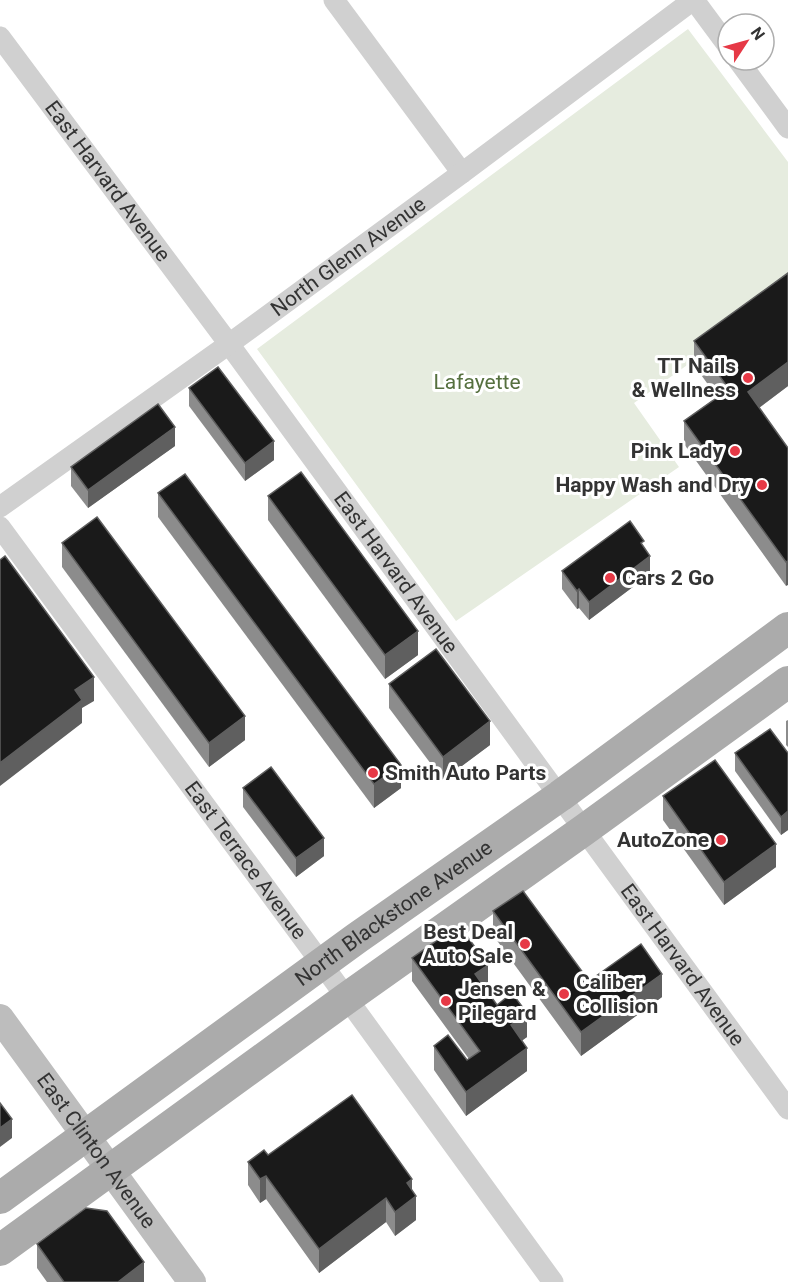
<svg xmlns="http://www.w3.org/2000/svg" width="788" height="1282" viewBox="0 0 788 1282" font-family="Roboto,sans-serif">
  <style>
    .green { fill: #e6ecdf }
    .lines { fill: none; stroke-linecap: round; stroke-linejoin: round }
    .street { stroke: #d0d0d0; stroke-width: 21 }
    .secondary { stroke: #bdbdbd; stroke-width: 28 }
    .primary { stroke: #ababab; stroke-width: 32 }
    .wall { fill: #8c8c8c }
    .shaded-wall { fill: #5f5f5f }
    .building { fill: #1a1a1a; stroke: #5f5f5f; stroke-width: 1.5 }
    .poi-dot { fill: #e63946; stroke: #fff; stroke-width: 2 }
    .labels { text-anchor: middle; stroke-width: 6; stroke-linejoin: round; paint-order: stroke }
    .street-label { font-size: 21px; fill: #333; stroke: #fff }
    .poi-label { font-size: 21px; font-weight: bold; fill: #333; stroke: #fff; text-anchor: end }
    .park-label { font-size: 21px; fill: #56703f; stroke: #fff }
  </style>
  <rect width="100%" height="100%" fill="#fff"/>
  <!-- green -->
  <polygon class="green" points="688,29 788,162 788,293 634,403 679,467 456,621 257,349"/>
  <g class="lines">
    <!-- street -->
    <g class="street">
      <polyline points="334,0 462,173"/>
      <polyline points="694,0 728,46"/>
      <path id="s1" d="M0 37 229 344 788 1109"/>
      <polyline points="738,60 788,128"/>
      <path id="s2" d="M0 507 229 344 462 173 693 0"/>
      <path id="s3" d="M0 527 322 964 553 1282"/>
    </g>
    <!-- secondary -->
    <path class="secondary" id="s4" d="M0 1018 192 1282"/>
    <!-- primary -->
    <g class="primary">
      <path id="s5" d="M0 1198 357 938 560 796 788 628"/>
      <polyline points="0,1250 347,998 584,830 788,682"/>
    </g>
  </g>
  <!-- wall -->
  <g class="wall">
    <polygon points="788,273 788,386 759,408 788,448 786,586 684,444 684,421 717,397 694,365 694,341"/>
    <polygon points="189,388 274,460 245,481 189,406"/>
    <polygon points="175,446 88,508 71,486 71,467"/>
    <polygon points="158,493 401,788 374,808 158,517"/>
    <polygon points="268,496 418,655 385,679 268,520"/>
    <polygon points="62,543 245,740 209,767 62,567"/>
    <polygon points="644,547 650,574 589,620 579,608 577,609 562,589 562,571"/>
    <polygon points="389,684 490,745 443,780 389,708"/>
    <polygon points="788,720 788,747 786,745 786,721"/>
    <polygon points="735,753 788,753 788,830 781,835 735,771"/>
    <polygon points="243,788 324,856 296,877 243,807"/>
    <polygon points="663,796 776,867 724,905 663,820"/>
    <polygon points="493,911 589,981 662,997 581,1056 493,935"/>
    <polygon points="412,958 488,989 486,990 497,1005 527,1037 522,1040 527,1071 466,1116 434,1070 434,1046 467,1060 469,1059 412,981"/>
    <polygon points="268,1155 412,1191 416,1220 395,1236 386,1222 319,1273 266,1199 260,1203 248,1185 248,1162"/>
    <polygon points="37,1244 144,1282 47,1282 37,1268"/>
  </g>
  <!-- shaded-wall -->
  <g class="shaded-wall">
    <polygon points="788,362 788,386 748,416 748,392"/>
    <polygon points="175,427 175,446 88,508 88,490"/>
    <polygon points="274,441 274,460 245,481 245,463"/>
    <polygon points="650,556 650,574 589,620 589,602"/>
    <polygon points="788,561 788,585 786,586 786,562"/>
    <polygon points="579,589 579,608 577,609 577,591"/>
    <polygon points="418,631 418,655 385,679 385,655"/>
    <polygon points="94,677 94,701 82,708 82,723 0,786 0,763 75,690"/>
    <polygon points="245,716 245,740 209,767 209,743"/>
    <polygon points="490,721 490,745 443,780 443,757"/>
    <polygon points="401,765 401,788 374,808 374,784"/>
    <polygon points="788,811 788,830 781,835 781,817"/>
    <polygon points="324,838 324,856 296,877 296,858"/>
    <polygon points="776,844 776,867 724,905 724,882"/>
    <polygon points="488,965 488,989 475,998 475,974"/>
    <polygon points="662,974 662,997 581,1056 581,1032"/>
    <polygon points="527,1013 527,1037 511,1049 511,1025"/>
    <polygon points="527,1048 527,1071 466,1116 466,1092"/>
    <polygon points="12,1119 12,1138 0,1147 0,1128"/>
    <polygon points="266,1176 266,1199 260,1203 260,1179"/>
    <polygon points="412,1179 412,1199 416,1196 416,1220 395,1236 395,1212 407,1183"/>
    <polygon points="386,1198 386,1222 319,1273 319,1249"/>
    <polygon points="144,1262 144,1282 118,1282"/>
  </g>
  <!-- building -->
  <g class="building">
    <polygon points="788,273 788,362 748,392 788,448 788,561 786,562 684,421 729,389 694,341"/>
    <polygon points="218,367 274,441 245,463 189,388"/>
    <polygon points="158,404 175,427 88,490 71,467"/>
    <polygon points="301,472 418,631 385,655 268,496"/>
    <polygon points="185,474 401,765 374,784 158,493"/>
    <polygon points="97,517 245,716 209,743 62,543"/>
    <polygon points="630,521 644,541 641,543 650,556 589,602 579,589 577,591 562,571"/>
    <polygon points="5,556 94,677 75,690 82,700 0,763 0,560"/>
    <polygon points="436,649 490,721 443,757 389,684"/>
    <polygon points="770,729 788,753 788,811 781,817 735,753"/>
    <polygon points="715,760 776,844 724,882 663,796"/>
    <polygon points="271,767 324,838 296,858 243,788"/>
    <polygon points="523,891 589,981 641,944 662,974 581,1032 493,911"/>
    <polygon points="459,925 488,965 475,974 497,1005 512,993 527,1013 511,1025 527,1048 466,1092 434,1046 448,1035 467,1060 480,1051 412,958"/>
    <polygon points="352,1095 412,1179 407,1183 416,1196 395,1212 386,1198 319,1249 266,1176 260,1179 248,1162 264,1150 268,1155"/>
    <polygon points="0,1103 12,1119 0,1128"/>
    <polygon points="86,1208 107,1211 144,1262 118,1282 64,1282 37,1244"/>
  </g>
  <!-- markers -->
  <g class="poi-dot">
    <circle cx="748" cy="378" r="6"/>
    <circle cx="735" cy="451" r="6"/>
    <circle cx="762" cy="485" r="6"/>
    <circle cx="610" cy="578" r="6"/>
    <circle cx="373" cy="773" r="6"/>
    <circle cx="721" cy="840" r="6"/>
    <circle cx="525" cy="944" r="6"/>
    <circle cx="564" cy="994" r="6"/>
    <circle cx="446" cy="1001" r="6"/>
  </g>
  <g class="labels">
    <!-- street labels -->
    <g class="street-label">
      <text dy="7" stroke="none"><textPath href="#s1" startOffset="180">East Harvard Avenue</textPath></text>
      <text dy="7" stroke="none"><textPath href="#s2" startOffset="429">North Glenn Avenue</textPath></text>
      <text dy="7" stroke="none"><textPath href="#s1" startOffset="666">East Harvard Avenue</textPath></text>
      <text dy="7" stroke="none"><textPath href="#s3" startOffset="414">East Terrace Avenue</textPath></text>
      <text dy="7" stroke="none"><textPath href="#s5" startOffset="486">North Blackstone Avenue</textPath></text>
      <text dy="7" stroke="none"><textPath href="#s1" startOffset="1152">East Harvard Avenue</textPath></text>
      <text dy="7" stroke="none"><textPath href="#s4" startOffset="164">East Clinton Avenue</textPath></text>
    </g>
    <!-- poi labels -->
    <g class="poi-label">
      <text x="736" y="373">TT Nails<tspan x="736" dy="24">&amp; Wellness</tspan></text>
      <text x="723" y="458">Pink Lady</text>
      <text x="750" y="492">Happy Wash and Dry</text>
      <text x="622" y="585" text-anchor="start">Cars 2 Go</text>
      <text x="385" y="780" text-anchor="start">Smith Auto Parts</text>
      <text x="709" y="847">AutoZone</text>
      <text x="513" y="939">Best Deal<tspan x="513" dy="24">Auto Sale</tspan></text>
      <text x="576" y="989" text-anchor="start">Caliber<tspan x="576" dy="24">Collision</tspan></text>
      <text x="458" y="996" text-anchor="start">Jensen &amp;<tspan x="458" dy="24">Pilegard</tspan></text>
    </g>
    <!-- park labels -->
    <g class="park-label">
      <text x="477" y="389">Lafayette</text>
    </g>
  </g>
  <!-- north arrow -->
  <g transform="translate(746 42) rotate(54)"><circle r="28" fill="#ffffff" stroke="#adadad" stroke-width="1.5"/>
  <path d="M0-4.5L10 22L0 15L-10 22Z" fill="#e63946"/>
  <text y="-9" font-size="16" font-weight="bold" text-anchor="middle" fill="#333333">N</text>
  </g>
</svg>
